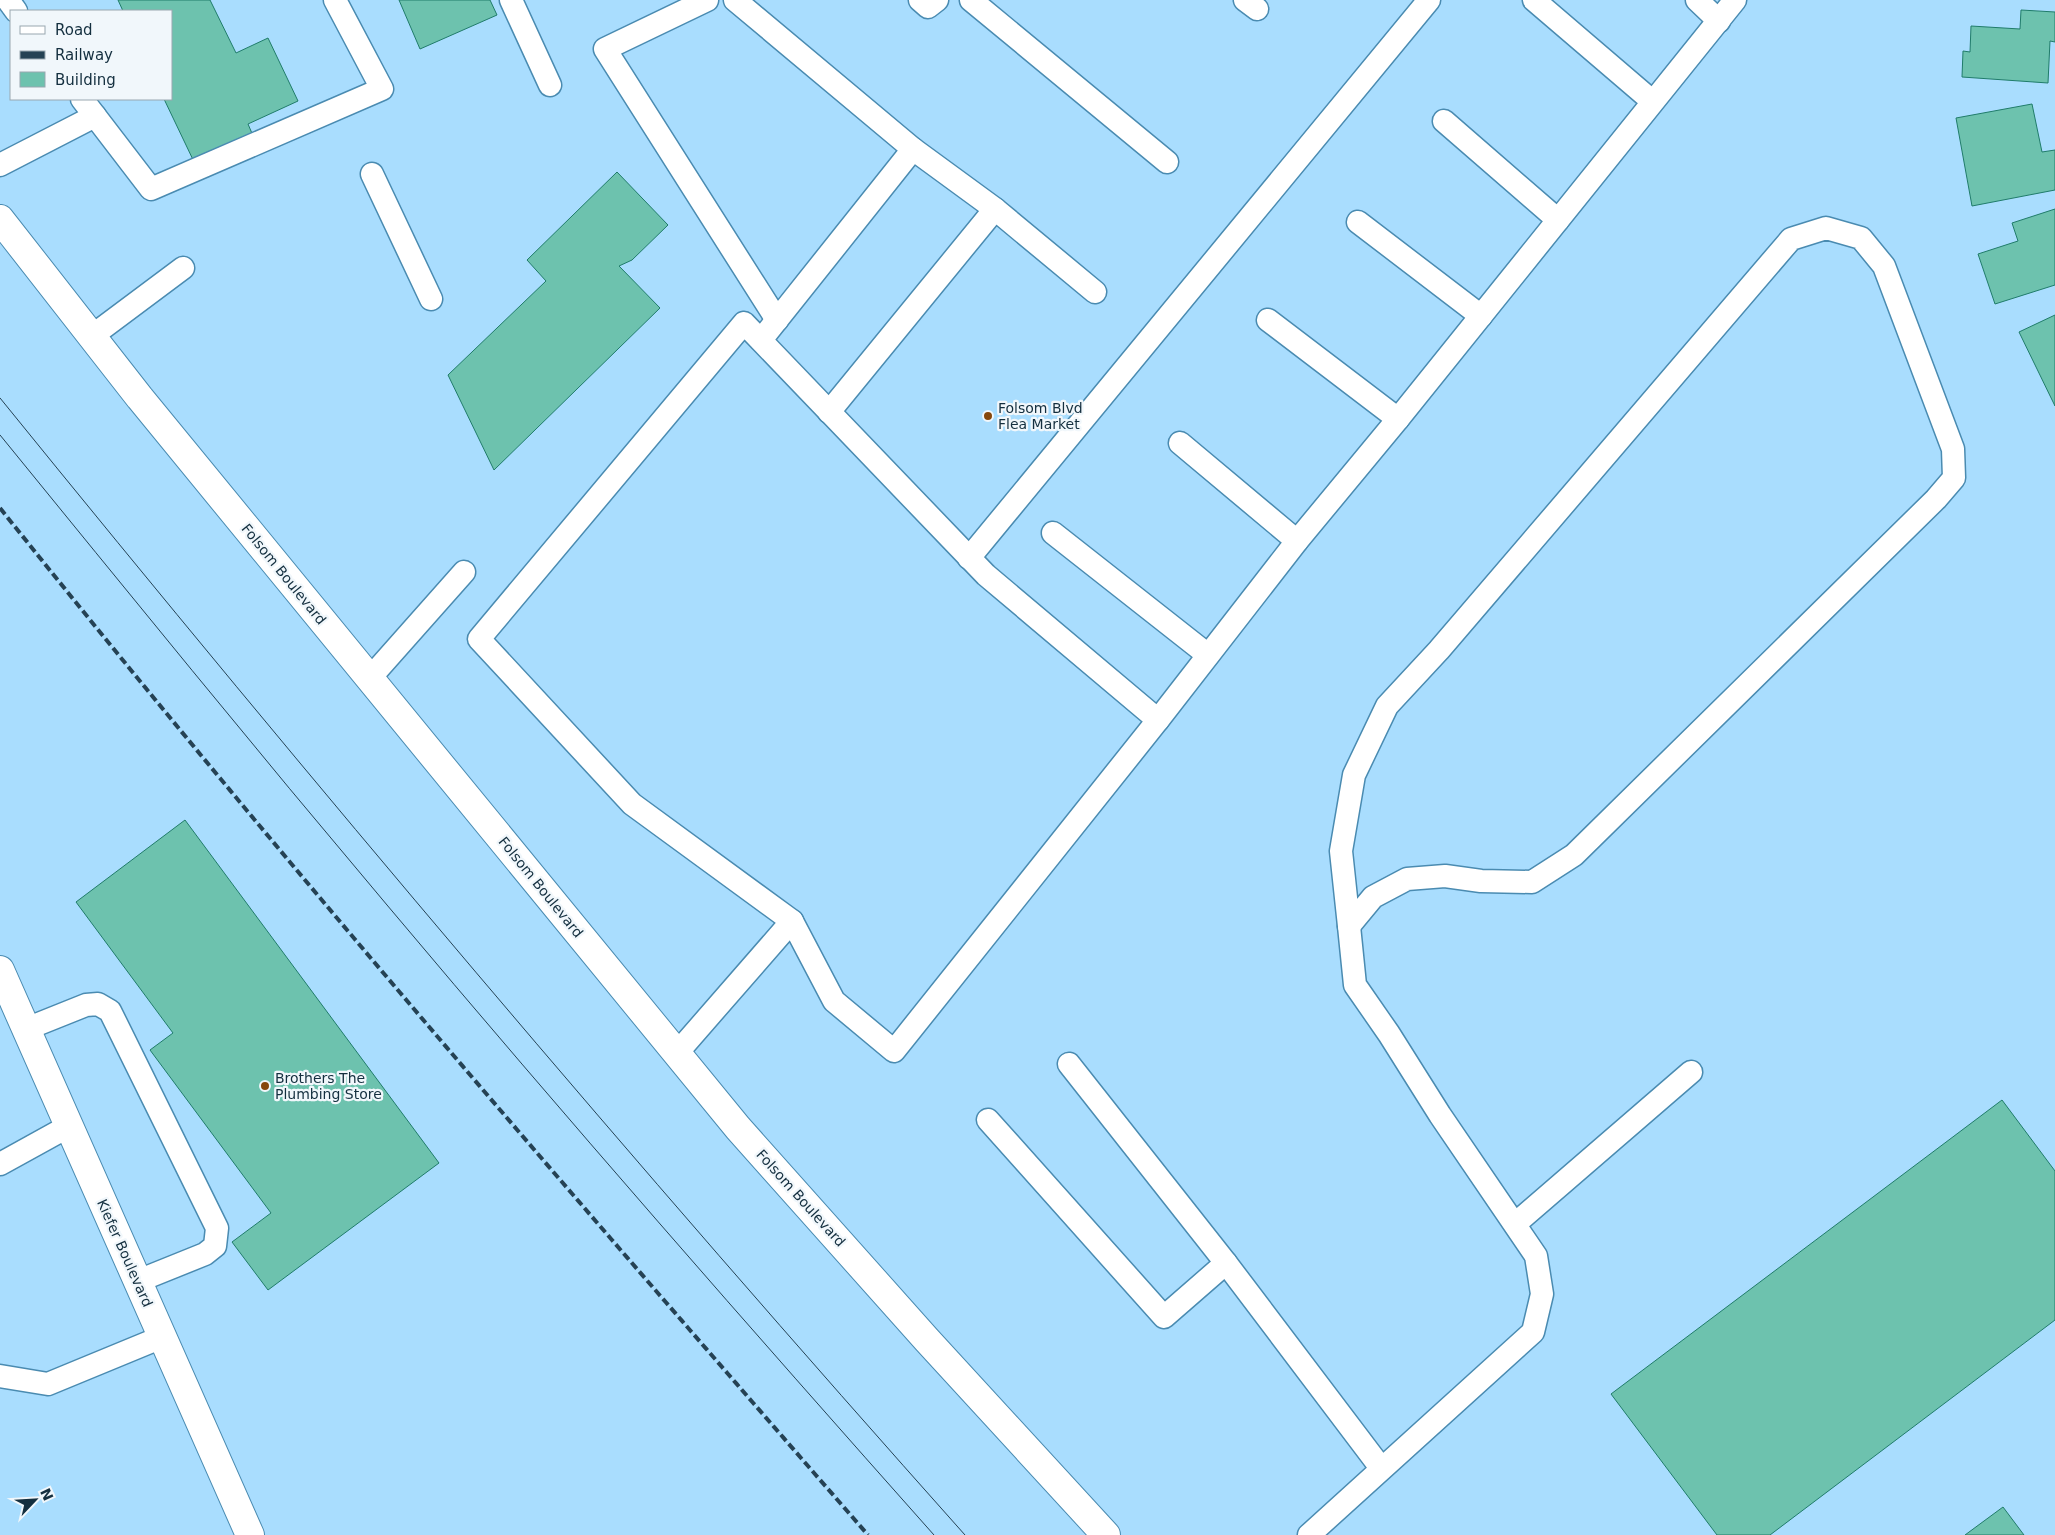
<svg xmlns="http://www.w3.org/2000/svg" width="2055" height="1535" viewBox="0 0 2055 1535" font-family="'DejaVu Sans',sans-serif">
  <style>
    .building { fill: #6dc2ae; stroke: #207c6a }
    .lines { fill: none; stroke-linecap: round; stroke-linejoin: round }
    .service-casing { stroke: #4a8bb1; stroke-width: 25 }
    .tertiary-casing { stroke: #4a8bb1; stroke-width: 30 }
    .primary-casing { stroke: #4a8bb1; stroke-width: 30 }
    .service { stroke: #fff; stroke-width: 22 }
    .tertiary { stroke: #fff; stroke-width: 28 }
    .primary { stroke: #fff; stroke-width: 28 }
    .tram { stroke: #254254; stroke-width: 1 }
    .rail { stroke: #254254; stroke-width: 4; stroke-dasharray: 8 4; stroke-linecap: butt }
    .poi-dot { fill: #86470b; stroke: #f1f7fb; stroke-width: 2 }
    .labels { text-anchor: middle; stroke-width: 4.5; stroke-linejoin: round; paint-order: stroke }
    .poi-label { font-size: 14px; fill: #142f3f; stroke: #f1f7fb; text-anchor: start }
    .street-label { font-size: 14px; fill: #142f3f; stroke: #f1f7fb }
  </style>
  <rect width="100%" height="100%" fill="#a9ddfe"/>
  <!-- building -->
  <g class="building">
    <polygon points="118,0 210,0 236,53 268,38 298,101 248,124 254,138 196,166 164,99 171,99 171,11 123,11"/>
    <polygon points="399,0 490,0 497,15 420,49"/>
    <polygon points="2021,10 2055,12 2055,42 2050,41 2048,83 1962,77 1963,51 1970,52 1971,26 2020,29"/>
    <polygon points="2032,104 2042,152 2055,150 2055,190 1972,206 1956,118"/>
    <polygon points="617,172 668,225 632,260 619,266 660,308 494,470 448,375 546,281 527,260"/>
    <polygon points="2055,209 2055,285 1995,304 1978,254 2018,241 2012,223"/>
    <polygon points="2055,315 2055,406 2019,332"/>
    <polygon points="185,820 439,1163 268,1290 232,1242 271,1213 150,1050 173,1033 76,902"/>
    <polygon points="2002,1100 2055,1171 2055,1320 1770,1535 1717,1535 1611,1394"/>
    <polygon points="2003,1507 2024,1535 1965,1535"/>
  </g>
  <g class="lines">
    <defs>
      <g id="service">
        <polyline points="8,0 16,11"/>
        <polyline points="511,0 550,85"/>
        <polyline points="707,0 605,49 777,320"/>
        <polyline points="735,0 913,149"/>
        <polyline points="920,0 928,7 937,0"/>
        <polyline points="971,0 1167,162"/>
        <polyline points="1245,0 1257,9"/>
        <polyline points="1534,0 1652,101"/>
        <polyline points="1697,0 1719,21"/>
        <polyline points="82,99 151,189 382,89 335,0"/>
        <polyline points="1444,121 1558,220"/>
        <polyline points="0,165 95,116"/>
        <polyline points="372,174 431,299"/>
        <polyline points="995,209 1095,292"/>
        <polyline points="1358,222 1481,316"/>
        <polygon points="1826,228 1861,238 1884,266 1953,449 1954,478 1936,499 1574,855 1532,882 1481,881 1445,876 1407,879 1373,897 1349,926 1341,851 1354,775 1387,706 1439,650 1791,239"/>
        <polyline points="1268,320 1398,419"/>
        <polygon points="744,323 986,575 1158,720 894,1051 834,1001 792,921 632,804 479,639"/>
        <polyline points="92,336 183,268"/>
        <polyline points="761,340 913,149 995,209 829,412"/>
        <polyline points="1180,443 1297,541"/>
        <polyline points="1053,533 1208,655"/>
        <polyline points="969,558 1429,0"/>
        <polyline points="370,678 464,572"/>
        <polyline points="1158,720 1297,541 1398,419 1735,0"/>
        <polyline points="26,1029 86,1005 98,1004 110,1011 217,1228 215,1246 205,1254 138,1281"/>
        <polyline points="677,1053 792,921"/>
        <polyline points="1069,1064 1226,1263 1381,1468"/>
        <polyline points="988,1120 1164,1317 1226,1263"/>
        <polyline points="0,1164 69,1126"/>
        <polyline points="1515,1224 1691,1072"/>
        <polyline points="0,1376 48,1384 162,1337"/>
        <polyline points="1309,1535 1533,1332 1542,1294 1536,1256 1440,1115 1389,1034 1355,985 1349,926"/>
      </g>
      <polyline id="tertiary" points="0,970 250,1535"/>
      <polyline id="primary" points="0,219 140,398 738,1128 927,1340 1106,1535"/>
    </defs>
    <!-- service casing -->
    <use href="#service" class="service-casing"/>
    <!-- tertiary casing -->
    <use href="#tertiary" class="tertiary-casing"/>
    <!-- primary casing -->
    <use href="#primary" class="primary-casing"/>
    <!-- service -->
    <use href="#service" class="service"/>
    <!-- tertiary -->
    <use href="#tertiary" class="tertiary"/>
    <!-- primary -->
    <use href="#primary" class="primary"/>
    <!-- tram -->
    <g class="tram">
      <path d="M0 398C313 784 634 1164 965 1535"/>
      <path d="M0 435C128 592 256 750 387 905 566 1118 749 1327 934 1535"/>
    </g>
    <!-- rail -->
    <path class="rail" d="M0 508C280 859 574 1197 868 1535"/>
  </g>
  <!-- markers -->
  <g class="poi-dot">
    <circle cx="988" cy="416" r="5"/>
    <circle cx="265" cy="1086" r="5"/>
  </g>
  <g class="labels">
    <!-- poi labels -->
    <g class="poi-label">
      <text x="998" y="413">Folsom Blvd<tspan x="998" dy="16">Flea Market</tspan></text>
      <text x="275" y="1083">Brothers The<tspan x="275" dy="16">Plumbing Store</tspan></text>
    </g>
    <!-- street labels -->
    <g class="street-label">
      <text transform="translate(284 574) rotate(51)" y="5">Folsom Boulevard</text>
      <text transform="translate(541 887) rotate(51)" y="5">Folsom Boulevard</text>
      <text transform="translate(801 1198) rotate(48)" y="5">Folsom Boulevard</text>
      <text transform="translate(125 1253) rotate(66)" y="5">Kiefer Boulevard</text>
    </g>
  </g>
  <!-- legend -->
  <rect x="10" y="10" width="162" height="90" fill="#f1f7fb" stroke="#99a7b0"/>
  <rect x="20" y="26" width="25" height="8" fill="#ffffff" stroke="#99a7b0"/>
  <text x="55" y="35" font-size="15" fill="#142f3f">Road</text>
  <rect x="20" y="51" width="25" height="8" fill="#254254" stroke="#99a7b0"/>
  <text x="55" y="60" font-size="15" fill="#142f3f">Railway</text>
  <rect x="20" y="72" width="25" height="15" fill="#6dc2ae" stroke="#99a7b0"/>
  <text x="55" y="85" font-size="15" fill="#142f3f">Building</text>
  <!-- north arrow -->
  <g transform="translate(35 1500) rotate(65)" stroke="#f1f7fb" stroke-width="4" paint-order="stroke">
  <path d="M0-4L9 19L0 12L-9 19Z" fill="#142f3f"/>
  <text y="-8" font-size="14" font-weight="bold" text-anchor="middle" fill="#142f3f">N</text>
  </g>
</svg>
